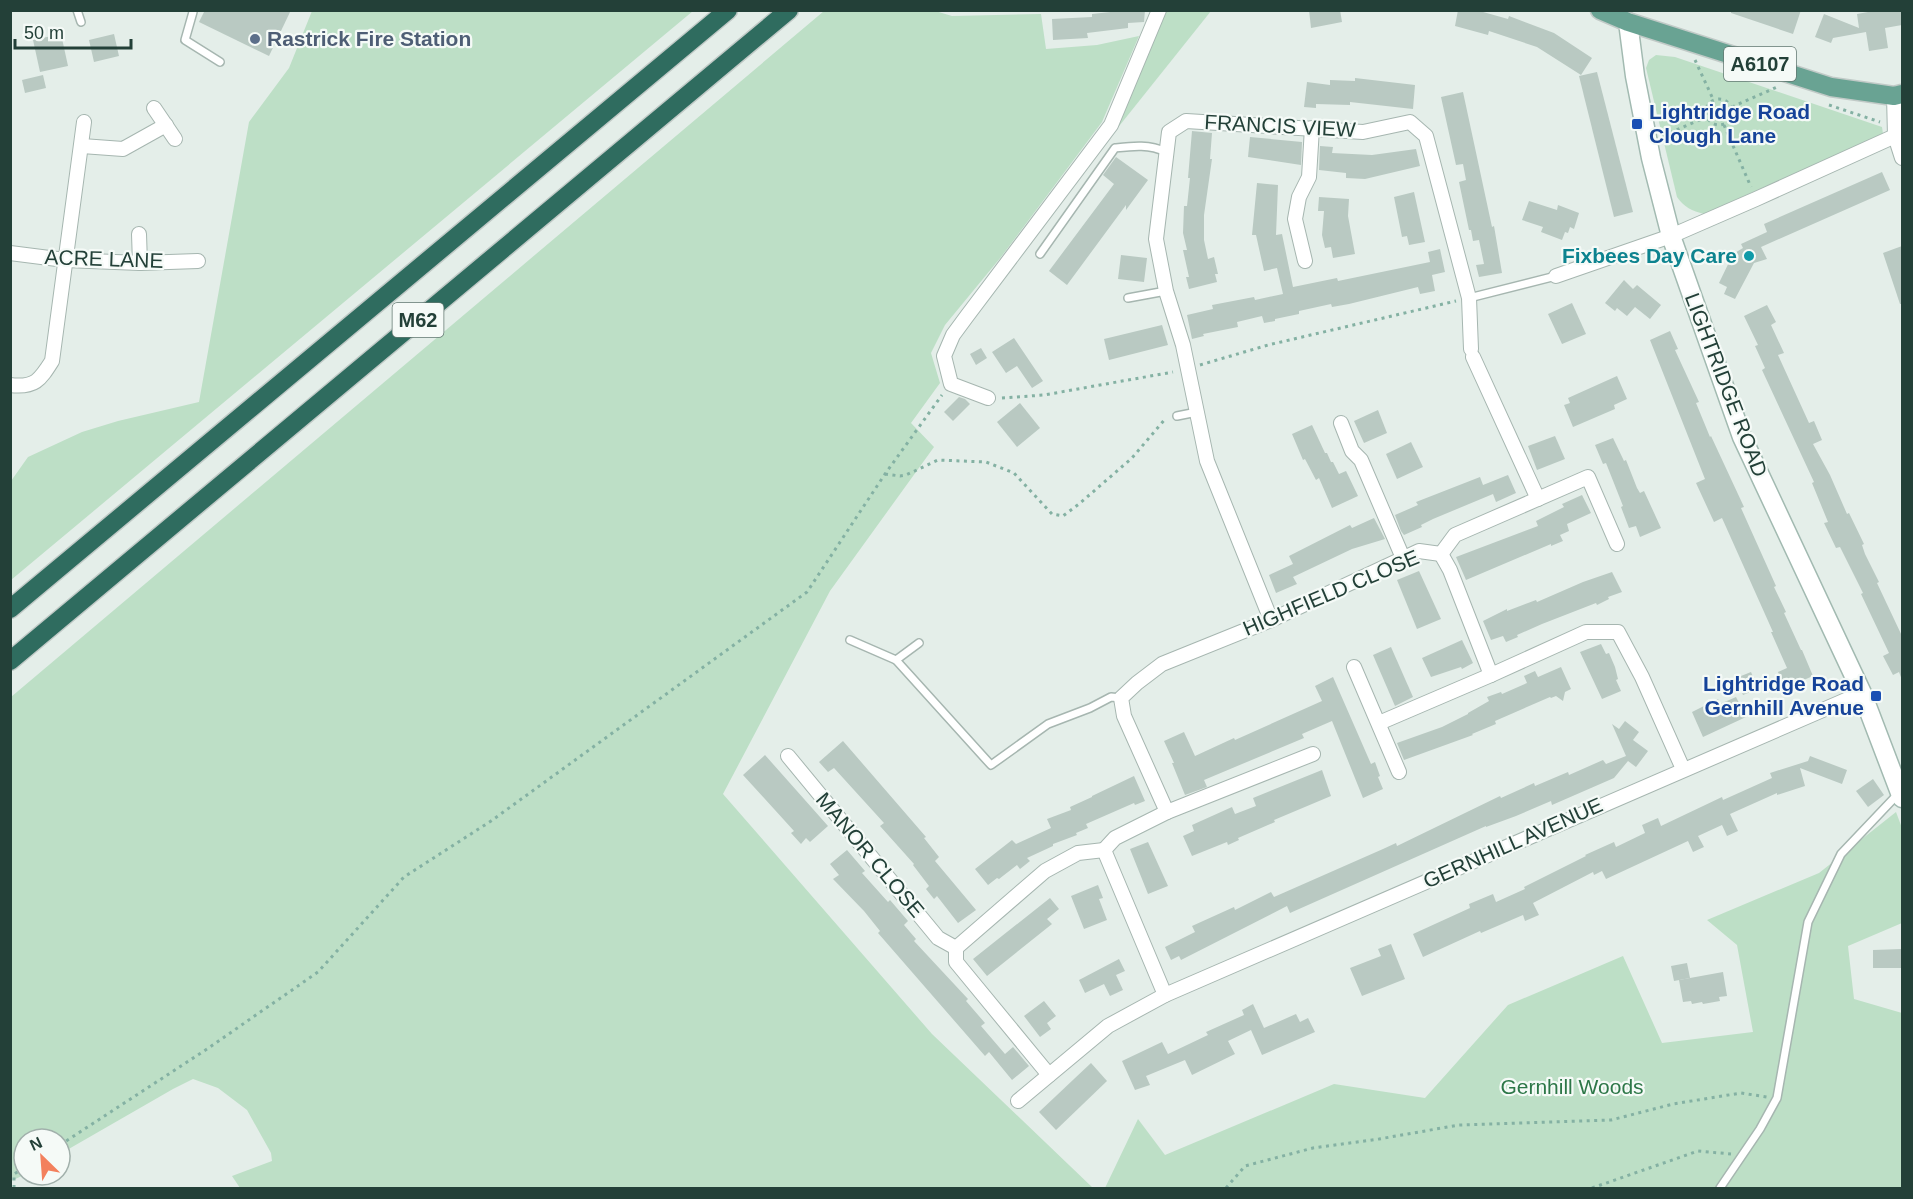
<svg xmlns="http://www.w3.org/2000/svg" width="1913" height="1199" viewBox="0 0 1913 1199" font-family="Helvetica,sans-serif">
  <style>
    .green { fill: #bddfc6 }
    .building { fill: #b9c9c2 }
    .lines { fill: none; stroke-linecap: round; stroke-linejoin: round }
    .lane-casing { stroke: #a6b6b0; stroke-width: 10 }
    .street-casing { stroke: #a6b6b0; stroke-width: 16 }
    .secondary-casing { stroke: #a2bab1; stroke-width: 21 }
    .primary-casing { stroke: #c1cac7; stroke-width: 21 }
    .highway-casing { stroke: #c1cac7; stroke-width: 21 }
    .path { stroke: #84b1a3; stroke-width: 3; stroke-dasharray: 3 4.5; stroke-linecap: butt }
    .lane { stroke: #fff; stroke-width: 7 }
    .street { stroke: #fff; stroke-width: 14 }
    .secondary { stroke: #fff; stroke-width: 18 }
    .primary { stroke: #69a393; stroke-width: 18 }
    .highway { stroke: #2f6c5f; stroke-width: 18 }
    .service-dot { fill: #5c6f8a; stroke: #f5faf7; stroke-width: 2 }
    .transit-dot { fill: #1a4fb4; stroke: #f5faf7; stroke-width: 2 }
    .culture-dot { fill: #0f9aa8; stroke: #f5faf7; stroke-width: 2 }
    .labels { text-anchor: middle; stroke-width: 4.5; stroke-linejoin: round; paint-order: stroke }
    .shield { fill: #f5faf7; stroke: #627871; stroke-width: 1.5 }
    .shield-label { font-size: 20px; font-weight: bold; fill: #234038 }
    .service-label { font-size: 21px; font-weight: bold; fill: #4e5e75; stroke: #f5faf7; text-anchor: start }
    .transit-label { font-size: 21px; font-weight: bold; fill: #164399; stroke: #f5faf7; text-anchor: start }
    .street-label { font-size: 21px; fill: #234038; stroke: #f5faf7 }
    .culture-label { font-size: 21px; font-weight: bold; fill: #0d838f; stroke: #f5faf7; text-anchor: end }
    .park-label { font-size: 21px; fill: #2d7748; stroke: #f5faf7 }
  </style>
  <rect width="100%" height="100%" fill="#e4eee9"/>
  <!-- green -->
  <g class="green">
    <polygon points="932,10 952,16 1041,14 1046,49 1097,45 1139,36 1102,122 1001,257 945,325 931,353 940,383 911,423 934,447 830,591 723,794 932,1034 1093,1188 240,1188 232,1176 272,1161 271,1153 247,1110 218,1088 193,1079 173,1089 60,1154 60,1139 24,1139 24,1175 11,1181 11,697 824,11"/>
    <polygon points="312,11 693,11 11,580 11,481 28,457 82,432 118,421 199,402 249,122 289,68"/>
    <polygon points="1164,11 1211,11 1112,135"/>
    <path d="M1656 55 1675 57 1882 127 1883 134 1704 214C1692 211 1684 207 1677 197L1646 68 1649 60Z"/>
    <polygon points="1896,812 1902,828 1902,923 1848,946 1854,999 1902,1013 1902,1188 1105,1188 1138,1119 1165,1155 1334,1084 1425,1098 1508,1005 1623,956 1662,1043 1753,1032 1737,945 1707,920 1819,873"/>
  </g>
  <!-- building -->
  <g class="building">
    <polygon points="205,10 291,10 269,56 199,22"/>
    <polygon points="1129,10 1145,10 1144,22 1128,23 1128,28 1087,33 1088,38 1053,40 1052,19 1092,17 1092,14"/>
    <polygon points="1309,10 1340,10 1342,22 1311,28"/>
    <polygon points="1458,10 1476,10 1508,19 1509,16 1554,33 1592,58 1581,75 1537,47 1489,31 1488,35 1455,26"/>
    <polygon points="1731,10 1801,10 1793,34 1731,13"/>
    <polygon points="1879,10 1902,10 1902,25 1885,28 1888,48 1869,51 1866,32 1833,38 1831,43 1815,37 1824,14 1859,28 1857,14"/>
    <polygon points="61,34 68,66 40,72 33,40"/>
    <polygon points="114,34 119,56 94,62 89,40"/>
    <polygon points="1597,72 1633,212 1614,217 1579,76"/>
    <polygon points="43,75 46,88 25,93 22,80"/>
    <polygon points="1355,78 1415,85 1413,109 1350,102 1350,105 1316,104 1316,108 1304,107 1307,82 1330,85 1330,80 1355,81"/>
    <polygon points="1463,92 1492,227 1494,226 1502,273 1479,277 1476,265 1484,264 1479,240 1473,241 1471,230 1469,230 1459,182 1466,180 1463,164 1456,165 1441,97"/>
    <polygon points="1192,131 1212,133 1210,159 1212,159 1204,215 1204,240 1208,259 1214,257 1218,274 1215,274 1217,282 1189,289 1186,277 1189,277 1183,250 1187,250 1183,233 1184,206 1187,206 1190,178 1188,178"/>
    <polygon points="1250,137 1302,142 1301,165 1248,157"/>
    <polygon points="1320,146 1333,147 1332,153 1372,155 1416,149 1420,166 1365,179 1346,178 1346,173 1319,170"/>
    <polygon points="1116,157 1148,180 1126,210 1126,205 1067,285 1049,271 1114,184 1103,175"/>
    <polygon points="1882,172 1890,190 1761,247 1767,259 1754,263 1735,299 1724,294 1727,287 1719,283 1733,254 1743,248 1741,244 1767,232 1764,224"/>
    <polygon points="1257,183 1278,185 1276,235 1282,234 1293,287 1337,278 1338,281 1430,262 1428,252 1440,249 1445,272 1432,275 1435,291 1420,294 1418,287 1349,304 1332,307 1331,304 1299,311 1299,314 1275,319 1275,321 1264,323 1262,316 1237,322 1238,327 1203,334 1204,336 1192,339 1187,315 1213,309 1212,305 1254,297 1255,300 1283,294 1277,268 1264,271 1256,235 1252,235"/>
    <polygon points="1414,192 1425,242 1409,245 1407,236 1402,237 1394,197"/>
    <polygon points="1319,197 1349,199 1348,216 1355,254 1333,258 1331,247 1325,248 1322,235 1324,211 1318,211"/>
    <polygon points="1529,201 1557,210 1558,205 1579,213 1574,229 1570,227 1568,233 1565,232 1562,240 1541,232 1543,227 1522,220"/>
    <polygon points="1902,246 1902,304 1900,304 1883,253"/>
    <polygon points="1121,255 1147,258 1144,282 1118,279"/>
    <polygon points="1624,280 1633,289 1637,285 1661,305 1650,319 1635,307 1627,316 1617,308 1615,311 1605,303"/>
    <polygon points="1572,303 1586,334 1562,344 1548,314"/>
    <polygon points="1767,305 1776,322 1771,325 1784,353 1778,355 1809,423 1814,421 1822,440 1813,444 1830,475 1847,514 1849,513 1864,544 1862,545 1865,554 1879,582 1877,583 1902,636 1902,680 1899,672 1893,675 1883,656 1889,653 1861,594 1863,593 1840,547 1836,548 1824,523 1828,522 1812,483 1814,482 1762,370 1765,368 1755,346 1758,345 1744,316"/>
    <polygon points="1162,325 1168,345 1109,360 1104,339"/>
    <polygon points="1670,331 1678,349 1675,350 1699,402 1696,403 1710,437 1711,436 1744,507 1741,508 1776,586 1774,587 1786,612 1784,613 1801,650 1802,650 1813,676 1799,682 1801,686 1786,692 1778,672 1787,668 1771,632 1773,632 1722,518 1714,522 1696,483 1705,479 1650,340"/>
    <polygon points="1014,338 1043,381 1032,388 1017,366 1006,373 992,352"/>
    <polygon points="981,348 987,358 976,365 970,354"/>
    <polygon points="1617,376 1627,399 1614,405 1615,409 1573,427 1564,405 1570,403 1568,398"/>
    <polygon points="959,397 965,399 970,404 953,421 944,412"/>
    <polygon points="1020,403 1040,428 1017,447 997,422"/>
    <polygon points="1378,410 1387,433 1364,443 1354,421"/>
    <polygon points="1312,425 1325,453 1327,453 1331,462 1333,462 1339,474 1346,471 1358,496 1332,508 1319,478 1316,480 1305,459 1303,460 1292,434"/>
    <polygon points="1555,436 1565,459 1537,470 1528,446"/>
    <polygon points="1613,438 1624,461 1626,460 1637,488 1640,493 1644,491 1661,528 1640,537 1636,526 1629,528 1621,507 1623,506 1606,463 1603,464 1595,445"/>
    <polygon points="1411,442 1423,467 1397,479 1386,454"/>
    <polygon points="1508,475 1516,493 1496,502 1493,494 1433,519 1421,525 1422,527 1404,535 1401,531 1395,515 1418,505 1416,502 1480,477 1483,485"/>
    <polygon points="1582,495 1591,513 1567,524 1569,531 1560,535 1563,541 1551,546 1551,544 1466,580 1456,557 1538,526 1536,521 1564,507 1562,504"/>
    <polygon points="1374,518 1385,539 1352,549 1293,577 1297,584 1276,593 1269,575 1293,564 1289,556 1350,525 1352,528"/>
    <polygon points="1419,571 1441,619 1417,629 1397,580"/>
    <polygon points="1612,572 1622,592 1608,597 1609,599 1597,605 1596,603 1542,624 1517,635 1518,637 1506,642 1503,636 1491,640 1483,621 1507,609 1507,611 1536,600 1537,602 1583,582"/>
    <polygon points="1462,640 1473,663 1462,669 1461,667 1431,677 1422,658"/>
    <polygon points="1601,644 1606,654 1609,653 1615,667 1618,679 1616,680 1621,691 1602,699 1580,652"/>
    <polygon points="1391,647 1413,697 1395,706 1373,655"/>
    <polygon points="1561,667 1571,689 1565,692 1563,701 1556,696 1551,698 1550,697 1495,721 1496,724 1472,734 1473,735 1404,760 1397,743 1442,727 1468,714 1468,713 1489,701 1487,697 1501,692 1502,694 1527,683 1524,676 1535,671 1538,677"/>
    <polygon points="1751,672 1758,689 1743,695 1736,678"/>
    <polygon points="1333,677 1371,764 1375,762 1380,776 1378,777 1383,789 1363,798 1332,721 1302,734 1304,738 1204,780 1207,787 1185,795 1172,763 1174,763 1164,741 1184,732 1195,756 1234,738 1235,740 1322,701 1315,686"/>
    <polygon points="1736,697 1746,717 1703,737 1692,712 1718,699 1720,704"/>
    <polygon points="1625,721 1639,732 1633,740 1648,751 1636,767 1628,761 1614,778 1552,805 1551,801 1516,816 1486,827 1486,826 1290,913 1287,906 1181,960 1179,956 1171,960 1165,947 1195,932 1192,926 1234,907 1235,910 1271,892 1274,897 1383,849 1396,843 1397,846 1500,796 1501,798 1534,783 1535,786 1568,772 1569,775 1603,760 1606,764 1626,756 1612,724 1619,729"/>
    <polygon points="843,741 926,837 924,838 939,857 935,861 976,910 958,923 937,896 934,899 926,889 929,886 913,865 914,864 880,826 884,823 834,768 828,772 819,762"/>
    <polygon points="765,755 828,826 810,842 806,838 801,844 791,833 794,831 743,775"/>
    <polygon points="1810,756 1847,770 1842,784 1800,768 1805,786 1777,795 1777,793 1730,814 1738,831 1727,836 1722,825 1698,836 1704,847 1693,852 1688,841 1606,879 1602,871 1594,875 1593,872 1533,903 1539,915 1525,921 1523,915 1481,933 1480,931 1423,957 1413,934 1470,908 1469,904 1493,894 1496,902 1525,889 1524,887 1586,856 1585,855 1614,842 1616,847 1645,833 1642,825 1658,818 1661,826 1722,797 1723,800 1772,778 1770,773 1808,761"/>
    <polygon points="1322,770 1331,796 1274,820 1275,822 1238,838 1239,840 1228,845 1227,842 1192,856 1183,836 1194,831 1192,825 1232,807 1235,814 1256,806 1253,798"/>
    <polygon points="1134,776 1145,801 1135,805 1134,803 1086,824 1088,828 1076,833 1077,835 1053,844 1053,846 1027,858 1030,861 1020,869 1017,865 999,879 997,878 988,885 975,869 1012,840 1016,844 1051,828 1047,819 1071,810 1070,807 1092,797 1092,796"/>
    <polygon points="1873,779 1884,795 1868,807 1856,791"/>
    <polygon points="1148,842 1168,886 1148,894 1130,849"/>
    <polygon points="847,850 865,871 862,873 888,902 890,900 908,921 904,925 916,939 914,941 968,999 966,1001 985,1023 981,1026 1005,1054 1013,1047 1029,1066 1012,1080 989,1052 985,1056 878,933 880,931 864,911 833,879 839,875 830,864"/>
    <polygon points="1098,885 1103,898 1099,899 1107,920 1084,929 1071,896"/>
    <polygon points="1050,898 1059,909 1047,919 1052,924 987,976 973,959"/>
    <polygon points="1391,944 1405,979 1362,996 1350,968 1381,956 1378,949"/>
    <polygon points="1902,949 1902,968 1873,968 1873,950"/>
    <polygon points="1119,959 1125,971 1116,975 1123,990 1110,996 1104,984 1085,993 1079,980"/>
    <polygon points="1687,963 1690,978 1674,981 1671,966"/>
    <polygon points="1723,972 1727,996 1719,997 1720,1001 1703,1004 1702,1002 1692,1004 1691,1001 1683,1002 1679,980"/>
    <polygon points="1044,1001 1056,1016 1047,1023 1051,1029 1040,1037 1024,1016"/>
    <polygon points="1253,1004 1264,1028 1296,1014 1300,1022 1308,1018 1315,1032 1262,1055 1251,1030 1228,1041 1235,1054 1192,1075 1185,1060 1146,1076 1150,1085 1135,1090 1122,1061 1162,1042 1168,1054 1208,1035 1206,1032 1244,1015 1242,1010"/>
    <polygon points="1091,1063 1107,1081 1056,1130 1039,1112"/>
  </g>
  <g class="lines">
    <defs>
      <g id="lane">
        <polyline points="77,10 81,22"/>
        <polyline points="193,12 185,40 220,62"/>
        <path d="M1040 254 1115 148C1133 146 1149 144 1166 152"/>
        <polyline points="1128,298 1166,291"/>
        <polyline points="1469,298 1556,276"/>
        <polyline points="1177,416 1197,412"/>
        <polyline points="850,640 896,660 991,765 1048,724 1090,708 1111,697 1121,698"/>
        <polyline points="896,660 919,643"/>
        <polyline points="1720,1188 1760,1129 1777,1098 1808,922 1841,854 1898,794"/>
      </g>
      <g id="street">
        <polyline points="1894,96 1895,136 1902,158"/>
        <polyline points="154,108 175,139"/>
        <polyline points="82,146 123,149 166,125"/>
        <polyline points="139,234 140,263"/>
        <polyline points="10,253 65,260 140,263 198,261"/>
        <polyline points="1305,261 1295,219 1299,197 1309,177 1312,128"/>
        <polyline points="1556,276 1671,236 1756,199 1895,136"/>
        <polyline points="1473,357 1538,499"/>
        <path d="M10 385C35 388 40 380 52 361L84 122"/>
        <polyline points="988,398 951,384 944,356 953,335 967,316 1111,125 1159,10"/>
        <polyline points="1341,423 1352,451 1361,460 1403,558"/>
        <polyline points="1441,554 1455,535 1588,477 1617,544"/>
        <polyline points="1441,554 1450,570 1491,675"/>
        <polyline points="1271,620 1207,461 1183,345 1166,291 1156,239 1169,132 1186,121 1363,132 1410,122 1426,136 1469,298 1471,349"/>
        <polyline points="1354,667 1399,772"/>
        <polyline points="1379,723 1491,675 1586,632 1618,632 1642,677 1683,769"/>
        <polyline points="788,756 938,938 956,948"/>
        <polyline points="1167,812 1313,754"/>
        <polyline points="1165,995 1104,850 1115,838 1167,812 1124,716 1121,698 1137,683 1162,664 1271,620 1419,551 1441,554"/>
        <polyline points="1049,1075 956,962 956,948 1045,871 1078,853 1104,850"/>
        <polyline points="1018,1101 1108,1026 1165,995 1862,693"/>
      </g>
      <polyline id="secondary" points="1628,22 1635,76 1651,158 1671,236 1742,437 1862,693 1902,798"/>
      <polyline id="primary" points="1600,10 1628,22 1831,87 1894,96 1902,94"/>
      <g id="highway">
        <polyline points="10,609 728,10"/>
        <polyline points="10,661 789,10"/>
      </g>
    </defs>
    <!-- lane casing -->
    <use href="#lane" class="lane-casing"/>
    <!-- street casing -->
    <use href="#street" class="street-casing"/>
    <!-- secondary casing -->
    <use href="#secondary" class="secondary-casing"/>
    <!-- primary casing -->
    <use href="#primary" class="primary-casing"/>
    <!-- highway casing -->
    <use href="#highway" class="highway-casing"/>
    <!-- path -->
    <g class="path">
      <polyline points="1695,60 1713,99"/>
      <circle cx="1719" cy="112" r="13"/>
      <polyline points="1829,105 1880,122"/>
      <polyline points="1732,107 1777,87"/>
      <polyline points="1724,125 1751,187"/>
      <polyline points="1663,136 1706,117"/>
      <polyline points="1200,365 1268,345 1456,301"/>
      <polyline points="1002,398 1044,395 1173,372"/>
      <polyline points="885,474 900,476 906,475 938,460 986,462 1014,473 1052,514 1063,516 1079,504 1132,458 1166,418"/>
      <polyline points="60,1145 207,1049 318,972 404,877 491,821 807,592 885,474 942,395"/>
      <polyline points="14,1188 14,1174 24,1168"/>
      <polyline points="1226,1188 1245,1166 1313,1148 1379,1139 1459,1125 1611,1120 1673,1104 1741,1093 1767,1097"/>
      <polyline points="1592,1188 1698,1151 1731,1154"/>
    </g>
    <!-- lane -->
    <use href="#lane" class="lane"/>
    <!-- street -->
    <use href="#street" class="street"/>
    <!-- secondary -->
    <use href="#secondary" class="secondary"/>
    <!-- primary -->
    <use href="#primary" class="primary"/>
    <!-- highway -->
    <use href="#highway" class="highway"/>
  </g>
  <!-- markers -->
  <circle class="service-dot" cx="255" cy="39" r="6"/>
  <g class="transit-dot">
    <rect x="1631" y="118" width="12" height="12" rx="3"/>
    <rect x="1870" y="690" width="12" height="12" rx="3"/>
  </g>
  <circle class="culture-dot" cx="1749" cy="256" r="6"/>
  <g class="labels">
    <!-- shield labels -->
    <g class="shield">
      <rect x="1724" y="47" width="72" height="34" rx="4.5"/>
      <rect x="392.5" y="303" width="51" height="34" rx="4.5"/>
    </g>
    <g class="shield-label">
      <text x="1760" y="71">A6107</text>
      <text x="418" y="327">M62</text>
    </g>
    <!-- service labels -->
    <g class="service-label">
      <text x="267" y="46">Rastrick Fire Station</text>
    </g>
    <!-- transit labels -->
    <g class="transit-label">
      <text x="1649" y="119">Lightridge Road<tspan x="1649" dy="24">Clough Lane</tspan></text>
      <text x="1864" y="691" text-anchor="end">Lightridge Road<tspan x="1864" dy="24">Gernhill Avenue</tspan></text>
    </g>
    <!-- street labels -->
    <g class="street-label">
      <text transform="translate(1280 126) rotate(3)" y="7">FRANCIS VIEW</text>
      <text transform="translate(104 259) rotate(2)" y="7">ACRE LANE</text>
      <text transform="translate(1726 385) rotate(69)" y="7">LIGHTRIDGE ROAD</text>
      <text transform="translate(1331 593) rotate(-23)" y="7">HIGHFIELD CLOSE</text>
      <text transform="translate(1513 843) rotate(-24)" y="7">GERNHILL AVENUE</text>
      <text transform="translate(870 855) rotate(50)" y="7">MANOR CLOSE</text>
    </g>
    <!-- culture labels -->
    <g class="culture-label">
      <text x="1737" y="263">Fixbees Day Care</text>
    </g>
    <!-- park labels -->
    <g class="park-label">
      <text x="1572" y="1094">Gernhill Woods</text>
    </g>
  </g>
  <!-- border -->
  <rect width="1913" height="1199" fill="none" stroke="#234038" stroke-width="24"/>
  <!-- north arrow -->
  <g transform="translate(42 1157) rotate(335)"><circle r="28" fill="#f5faf7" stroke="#a1b0ab" stroke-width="1.5"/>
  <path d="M0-4.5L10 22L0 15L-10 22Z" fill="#f3805d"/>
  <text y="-9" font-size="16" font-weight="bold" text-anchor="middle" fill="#234038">N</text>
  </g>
  <!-- scale -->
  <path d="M15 39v9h116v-9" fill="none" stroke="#234038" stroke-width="3"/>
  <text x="24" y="39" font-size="18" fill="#234038" stroke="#f5faf7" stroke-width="4.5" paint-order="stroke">50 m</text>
</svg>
